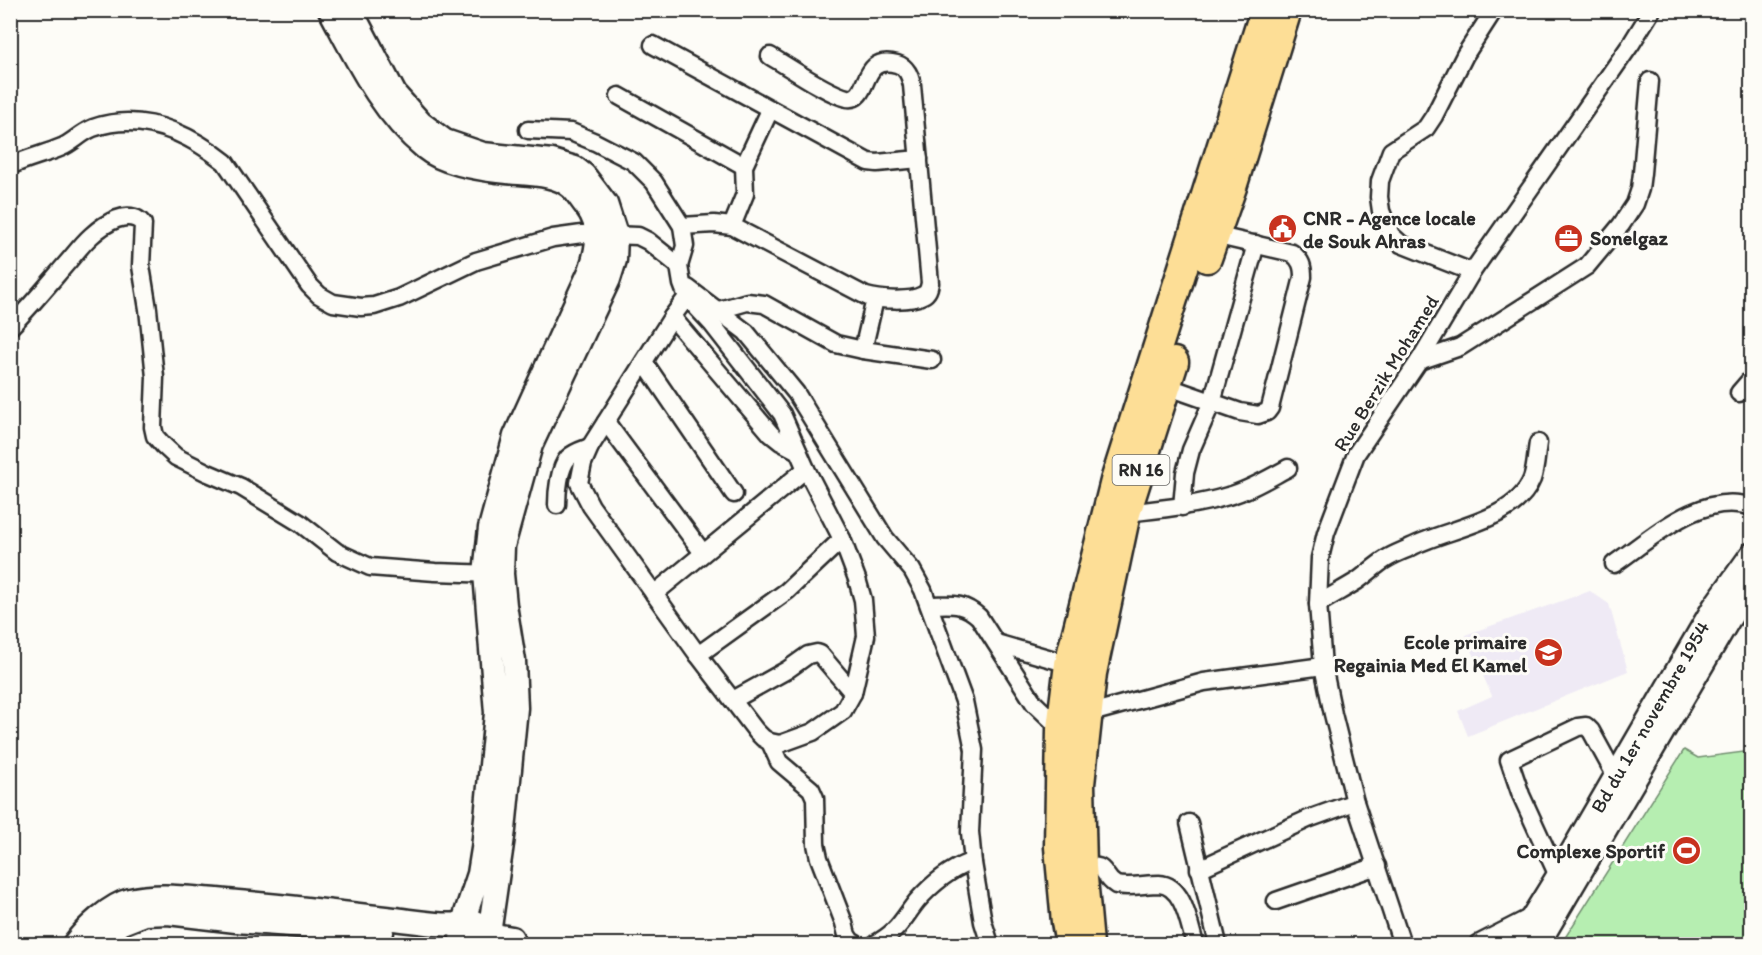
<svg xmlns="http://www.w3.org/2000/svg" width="1762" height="955" viewBox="0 0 1762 955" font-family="Itim,sans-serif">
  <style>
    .built { fill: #efeaf5 }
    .green { fill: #b6eeb1; stroke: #708c6e; stroke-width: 1.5 }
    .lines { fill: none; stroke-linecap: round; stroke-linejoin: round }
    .street-casing { stroke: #2b2b2b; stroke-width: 21 }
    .secondary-casing { stroke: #2b2b2b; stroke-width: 27 }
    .highway-casing { stroke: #2b2b2b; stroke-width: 33 }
    .street { stroke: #fdfcf7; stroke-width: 16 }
    .secondary { stroke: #fdfcf7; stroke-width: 22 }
    .highway { stroke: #fdde96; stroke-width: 28 }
    .labels { text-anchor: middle; stroke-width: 6; stroke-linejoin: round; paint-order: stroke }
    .shield { fill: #fdfcf7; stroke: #6a6a68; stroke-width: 1.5 }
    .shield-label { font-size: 18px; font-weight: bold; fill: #2b2b2b }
    .poi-label { font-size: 20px; font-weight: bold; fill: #2b2b2b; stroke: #fdfcf7; text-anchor: start }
    .street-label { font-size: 20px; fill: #2b2b2b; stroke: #fdfcf7 }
  </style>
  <rect width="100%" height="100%" fill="#fdfcf7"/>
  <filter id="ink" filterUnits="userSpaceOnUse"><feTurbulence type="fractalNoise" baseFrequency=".0167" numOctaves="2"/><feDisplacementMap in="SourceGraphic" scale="12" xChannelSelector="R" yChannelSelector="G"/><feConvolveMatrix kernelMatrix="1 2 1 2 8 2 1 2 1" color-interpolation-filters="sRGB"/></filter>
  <g filter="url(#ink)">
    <!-- built -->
    <polygon class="built" points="1590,591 1609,604 1628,671 1468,736 1458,711 1492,696 1465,635"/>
    <!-- green -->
    <polygon class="green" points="1684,750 1698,758 1751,751 1751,944 1561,944"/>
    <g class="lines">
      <defs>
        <g id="street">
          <polyline points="653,45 868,162 877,163 919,159"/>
          <polyline points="619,96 744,166"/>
          <polyline points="528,130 571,132 595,142 634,162 654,182 682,226 685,246 679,266"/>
          <path d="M10 166C27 158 45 154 62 147 73 142 82 132 93 128 142 111 188 133 225 162L309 285 319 295 333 303 361 307 374 306 399 298 476 261 553 238 582 234 638 236 648 241 679 266 682 284 687 297 712 324 782 414 806 469 842 539 857 579 863 600 866 636 853 693 843 711 813 732 780 744 770 742 763 738 756 731 698 655 591 506 579 483 583 463 590 447 672 317 687 297"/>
          <path d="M682 226 714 224 732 226 866 296C879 300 911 302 923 295 928 293 929 288 930 283L912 85C910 76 907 67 897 64 859 53 871 102 847 98 828 94 789 67 770 56"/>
          <polyline points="732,226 745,194 744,166 770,110"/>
          <polyline points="1472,272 1401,244 1391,235 1381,211 1379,197 1380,181 1391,151 1426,128 1434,116 1465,55 1494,10"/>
          <polyline points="688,288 746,332 796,393 885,538 912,570 923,590 964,701 974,750 970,832 973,863 983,922 990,944"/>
          <polyline points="719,310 747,302 764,304 836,344 863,350 932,360"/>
          <polyline points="672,317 771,434 781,442 798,451"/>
          <path d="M10 327C30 307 48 285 66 264 74 255 82 244 91 236 104 224 129 207 143 224L141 266 148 309 155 377 153 427 155 436 163 445 176 457 208 473 241 487 300 523 337 552 370 567 435 572 494 574"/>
          <polyline points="863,350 875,299"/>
          <polyline points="1419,361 1460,347 1587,266 1621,225 1635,204 1640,189 1642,173 1650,81"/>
          <polyline points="644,362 734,494"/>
          <path d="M1166 386 1240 412 1258 415 1267 412 1270 408 1303 277C1303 266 1301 260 1292 253L1214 235"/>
          <polyline points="1739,393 1752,378"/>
          <polyline points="606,422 703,553"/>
          <path d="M557 505C557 492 559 468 568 458 574 452 582 450 590 447"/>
          <polyline points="1182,507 1185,473 1191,450 1212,402 1256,244"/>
          <path d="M1126 513C1160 509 1195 506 1228 496 1250 490 1269 478 1288 468"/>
          <path d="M1614 564C1652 538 1702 490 1752 507"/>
          <polyline points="654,594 806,469"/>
          <path d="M1318 604C1331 596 1344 589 1357 581 1367 574 1376 565 1386 559 1394 554 1403 551 1411 547 1447 528 1515 522 1532 479 1536 468 1536 455 1538 443"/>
          <path d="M929 605C950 605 962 601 979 617L1034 703 1061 729"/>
          <polyline points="996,643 1069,664"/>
          <polyline points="698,655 787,591 842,539"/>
          <polyline points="733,700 787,670 808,655 817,653 820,654 853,693"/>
          <polyline points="1087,714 1204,682 1323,666"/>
          <polyline points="770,742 779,762 811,789 815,798 816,844 819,858 844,923 847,935 851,941 856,944"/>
          <polyline points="1189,823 1218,944"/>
          <path d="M1082 867C1110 863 1099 874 1116 885 1130 888 1145 884 1159 884 1184 885 1189 925 1195 944"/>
          <polyline points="1199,869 1308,819 1355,802"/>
          <polyline points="1558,876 1521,795 1509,760 1578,727 1586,726 1591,731 1620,784"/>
          <polyline points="1276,901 1377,866"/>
          <path d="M875 944C898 932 902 920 917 901 932 884 949 870 970 862L973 863"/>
          <polyline points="1402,944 1355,802 1333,714 1323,666 1318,604 1320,558 1326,533 1356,454 1419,361 1472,272 1631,44 1652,10"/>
          <polyline points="1478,944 1533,916"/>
        </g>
        <g id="secondary">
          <path d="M330 10C357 60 381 112 425 148 443 163 475 168 498 171 521 175 554 171 572 188 577 193 581 200 586 206 602 227 598 248 590 271L515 436 490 528 485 573 496 713 483 849 479 874 462 925 461 941"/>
          <polyline points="351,10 395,94 421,123 445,141 483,154 552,161 575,168 584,175 606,204 616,235 615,260 609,279 531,445 503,546 502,574 505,605 514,661 516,708 504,830 489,934"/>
          <polyline points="474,938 489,934 512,938"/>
          <path d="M74 944C86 928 110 905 130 900 158 893 189 898 217 900 276 905 335 912 394 919 420 922 449 928 475 922"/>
          <polyline points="97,944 122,923 145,914 168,913 236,921 382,932"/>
          <polyline points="1516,944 1558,876 1714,607 1752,554"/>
          <polyline points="1538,944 1729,619 1752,584"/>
        </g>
        <g id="highway">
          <polyline points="1207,258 1232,187 1287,10"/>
          <polyline points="1070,944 1066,922 1059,847 1061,729 1069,664 1115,481 1265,10"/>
          <polyline points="1089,944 1082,867 1080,784 1092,673 1126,513 1174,362"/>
        </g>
      </defs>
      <!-- street casing -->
      <use href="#street" class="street-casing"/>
      <!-- secondary casing -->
      <use href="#secondary" class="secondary-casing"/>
      <!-- highway casing -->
      <use href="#highway" class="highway-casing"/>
      <!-- street -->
      <use href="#street" class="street"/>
      <!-- secondary -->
      <use href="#secondary" class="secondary"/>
      <!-- highway -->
      <use href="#highway" class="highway"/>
    </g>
  </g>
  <!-- icons -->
  <defs>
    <symbol id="civic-disc" viewBox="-11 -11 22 22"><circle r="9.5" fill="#c8321e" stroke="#fdfcf7"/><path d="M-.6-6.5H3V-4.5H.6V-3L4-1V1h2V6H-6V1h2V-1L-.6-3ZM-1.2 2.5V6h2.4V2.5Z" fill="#fff"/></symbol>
    <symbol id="office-disc" viewBox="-11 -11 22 22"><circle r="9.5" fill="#c8321e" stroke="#fdfcf7"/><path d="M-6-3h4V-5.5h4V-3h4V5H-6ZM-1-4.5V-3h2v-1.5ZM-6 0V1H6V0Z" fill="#fff"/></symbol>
    <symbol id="school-disc" viewBox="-11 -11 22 22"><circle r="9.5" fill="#c8321e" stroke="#fdfcf7"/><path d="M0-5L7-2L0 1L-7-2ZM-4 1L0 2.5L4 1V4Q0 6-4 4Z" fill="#fff"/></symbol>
    <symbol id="stadium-disc" viewBox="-11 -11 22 22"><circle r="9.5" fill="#c8321e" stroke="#fdfcf7"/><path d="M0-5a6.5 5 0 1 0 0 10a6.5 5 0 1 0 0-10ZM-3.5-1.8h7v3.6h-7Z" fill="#fff"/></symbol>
  </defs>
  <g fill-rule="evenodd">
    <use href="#civic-disc" x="1266" y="212" width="33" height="33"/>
    <use href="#office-disc" x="1552" y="222" width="33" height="33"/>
    <use href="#school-disc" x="1532" y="636" width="33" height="33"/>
    <use href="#stadium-disc" x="1670" y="834" width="33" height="33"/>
  </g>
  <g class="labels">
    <!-- shield labels -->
    <rect class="shield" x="1112.5" y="455" width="57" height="30" rx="4.5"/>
    <g class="shield-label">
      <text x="1141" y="476">RN 16</text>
    </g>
    <!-- poi labels -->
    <g class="poi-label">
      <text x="1303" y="225">CNR - Agence locale<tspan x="1303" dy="23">de Souk Ahras</tspan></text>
      <text x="1590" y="245">Sonelgaz</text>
      <text x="1527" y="649" text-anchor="end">Ecole primaire<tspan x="1527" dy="23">Regainia Med El Kamel</tspan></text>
      <text x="1665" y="858" text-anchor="end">Complexe Sportif</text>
    </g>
    <!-- street labels -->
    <g class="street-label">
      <text transform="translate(1386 373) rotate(-58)" y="7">Rue Berzik Mohamed</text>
      <text transform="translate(1650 717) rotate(-60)" y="7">Bd du 1er novembre 1954</text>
    </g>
  </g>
  <!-- margin -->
  <rect width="1762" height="955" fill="none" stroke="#fdfcf7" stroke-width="36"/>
  <rect x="18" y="18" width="1726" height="919" fill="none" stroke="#2b2b2b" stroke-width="2" filter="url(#ink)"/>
</svg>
